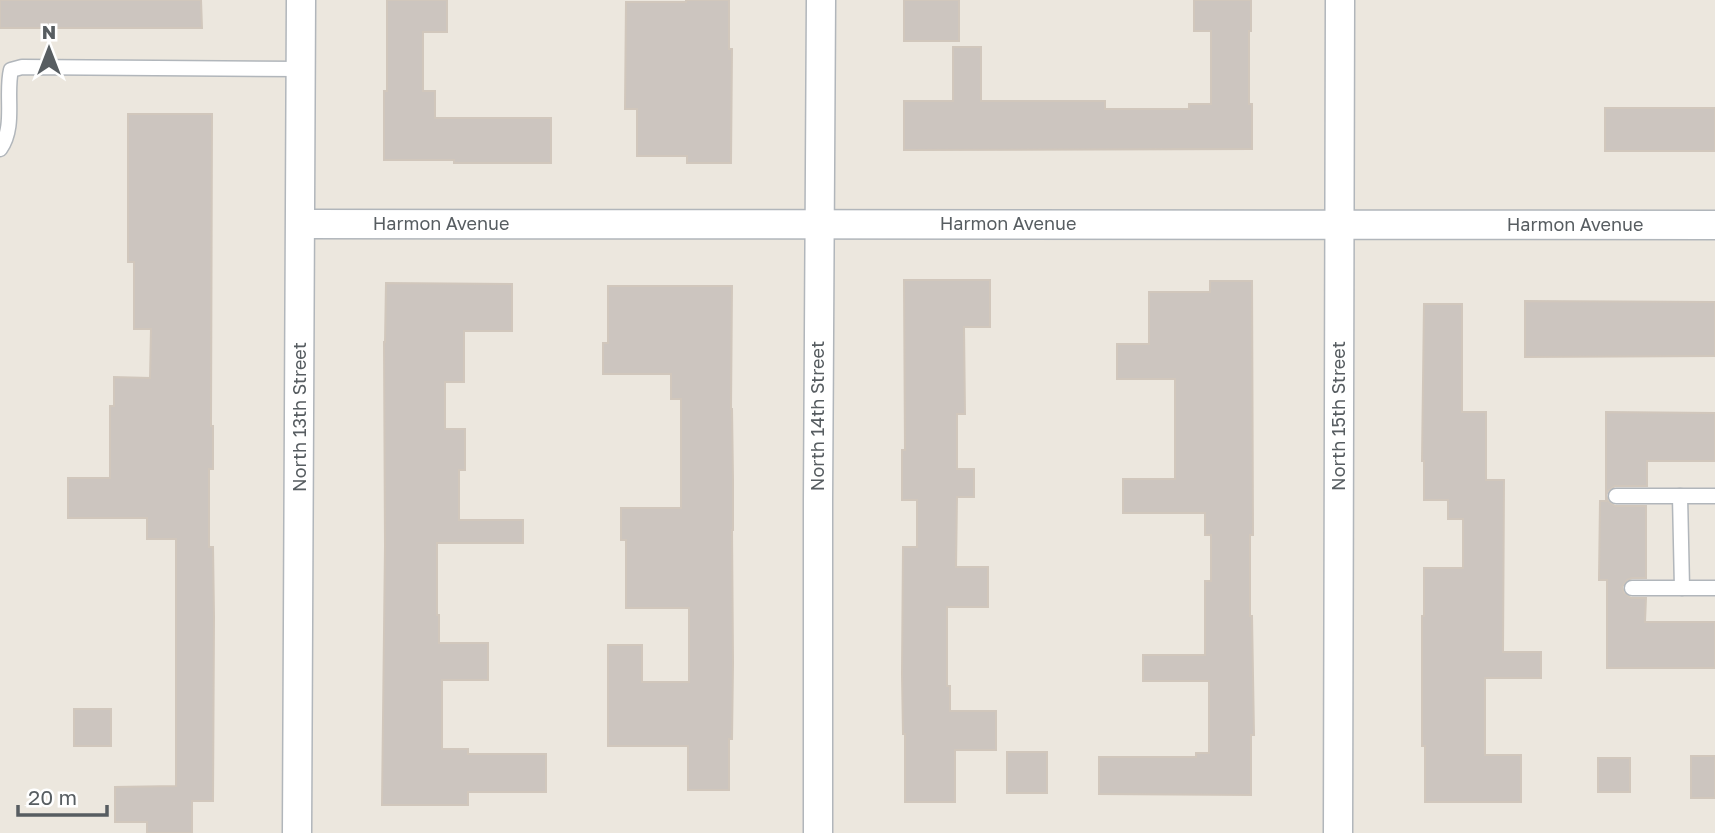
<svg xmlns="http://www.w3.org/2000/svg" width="1715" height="833" viewBox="0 0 1715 833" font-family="'Golos Text',sans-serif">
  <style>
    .building { fill: #ccc5bf; stroke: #d1c7bc; stroke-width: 2 }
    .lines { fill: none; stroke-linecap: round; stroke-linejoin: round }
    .lane-casing { stroke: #b1b6bb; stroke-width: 17 }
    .street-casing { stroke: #b1b6bb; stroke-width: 31 }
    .lane { stroke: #fff; stroke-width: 14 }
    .street { stroke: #fff; stroke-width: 28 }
    .labels { text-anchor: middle; stroke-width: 6; stroke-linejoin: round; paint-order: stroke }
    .street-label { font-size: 18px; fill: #575d61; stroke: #fff }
  </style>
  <rect width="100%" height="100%" fill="#ece7de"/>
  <!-- building -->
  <g class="building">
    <polygon points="0,0 201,0 202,28 0,28"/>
    <polygon points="387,0 447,0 447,32 423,32 423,91 435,91 435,118 551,118 551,163 454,163 454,160 384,160 384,91 387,91"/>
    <polygon points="686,0 729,0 729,49 732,49 731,163 687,163 687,156 637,156 637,109 625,109 626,2 686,2"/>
    <rect x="904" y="0" width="55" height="41"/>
    <polygon points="1194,0 1251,0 1251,31 1249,31 1249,104 1252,104 1252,149 904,150 904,101 953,101 953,47 981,47 981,101 1105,101 1105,109 1189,109 1189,104 1211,104 1211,31 1194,31"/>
    <rect x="1605" y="108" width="110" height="43"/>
    <polygon points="128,114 212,114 211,426 213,426 213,469 209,469 209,547 213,547 214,616 213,801 192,801 192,833 147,833 147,822 115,822 115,787 176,786 176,539 147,539 147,518 68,518 68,478 110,478 110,406 114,406 114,377 150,378 151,329 134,329 134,262 128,262"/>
    <polygon points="904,280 990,280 990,327 964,327 965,414 957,414 957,469 974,469 974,497 957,497 956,567 988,567 988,607 947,607 947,686 950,686 950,711 996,711 996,750 955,750 955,802 905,802 905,734 903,734 902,674 903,547 917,547 917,500 902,500 902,450 905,450"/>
    <polygon points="1210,281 1252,281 1253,535 1250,535 1250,616 1252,616 1254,735 1251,735 1251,795 1099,794 1099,757 1196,757 1196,753 1209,753 1209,681 1143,681 1143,655 1205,655 1205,581 1211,581 1211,535 1205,535 1205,513 1123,513 1123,479 1175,479 1175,379 1117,379 1117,344 1149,344 1149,292 1210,292"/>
    <polygon points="386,283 512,284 512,331 464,331 464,382 445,382 445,429 465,429 465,470 459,470 459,520 523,520 523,543 437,543 437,615 439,615 439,643 488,643 488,680 442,680 442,749 468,749 468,754 546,754 546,792 468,792 468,805 382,805 385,546 384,342 385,342"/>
    <polygon points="608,286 732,286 731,409 732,409 733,479 733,530 732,530 733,663 732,739 729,739 729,790 688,790 688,746 608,746 608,645 642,645 642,682 689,682 689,608 626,608 626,540 621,540 621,508 681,508 681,399 671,399 671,374 603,374 603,343 608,343"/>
    <polygon points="1525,301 1715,302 1715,356 1525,357"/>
    <polygon points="1424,304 1462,304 1462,412 1486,412 1486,480 1504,480 1503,652 1541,652 1541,678 1485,678 1485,755 1521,755 1521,802 1425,802 1425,746 1422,746 1422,616 1424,616 1424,568 1463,568 1463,519 1448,519 1448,500 1424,500 1424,461 1422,461"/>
    <polygon points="1606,412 1715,413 1715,461 1647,461 1647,486 1615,486 1608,491 1606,495 1608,501 1615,506 1646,506 1646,578 1632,578 1627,580 1622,587 1624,593 1631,598 1646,598 1645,622 1715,622 1715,668 1607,668 1607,580 1599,580 1600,501 1606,501"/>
    <rect x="74" y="709" width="37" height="37"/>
    <rect x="1007" y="752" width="40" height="41"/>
    <rect x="1691" y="756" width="24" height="42"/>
    <rect x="1598" y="758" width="32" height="34"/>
  </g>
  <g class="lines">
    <defs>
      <g id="lane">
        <path d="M0 149C16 126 5 95 11 70L22 67 301 69"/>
        <polyline points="1616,496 1680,496"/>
        <polyline points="1715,496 1680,496 1682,588 1715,588"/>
        <polyline points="1632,588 1682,588"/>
      </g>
      <g id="street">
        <polyline points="301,224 1715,225"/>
        <polyline points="297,833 301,0"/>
        <polyline points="818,833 818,501 821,0"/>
        <polyline points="1338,833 1340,0"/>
      </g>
    </defs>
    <!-- lane casing -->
    <use href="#lane" class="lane-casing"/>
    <!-- street casing -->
    <use href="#street" class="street-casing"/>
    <!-- lane -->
    <use href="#lane" class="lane"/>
    <!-- street -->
    <use href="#street" class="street"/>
  </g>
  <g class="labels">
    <!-- street labels -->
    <g class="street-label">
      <text x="441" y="230">Harmon Avenue</text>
      <text x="1008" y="230">Harmon Avenue</text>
      <text x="1575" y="231">Harmon Avenue</text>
      <text transform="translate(818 416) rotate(-90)" y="6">North 14th Street</text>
      <text transform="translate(1339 416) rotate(-90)" y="6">North 15th Street</text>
      <text transform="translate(300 417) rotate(-90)" y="6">North 13th Street</text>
    </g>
  </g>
  <!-- north arrow -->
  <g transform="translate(49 49)" stroke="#ffffff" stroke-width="5" paint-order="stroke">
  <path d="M0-5L12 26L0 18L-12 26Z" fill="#575d61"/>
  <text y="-10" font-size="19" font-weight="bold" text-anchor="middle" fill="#575d61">N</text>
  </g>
  <!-- scale -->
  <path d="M18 805v10h89v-10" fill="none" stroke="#575d61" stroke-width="3.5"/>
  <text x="28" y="805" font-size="21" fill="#575d61" stroke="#ffffff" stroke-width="5" paint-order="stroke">20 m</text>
</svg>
